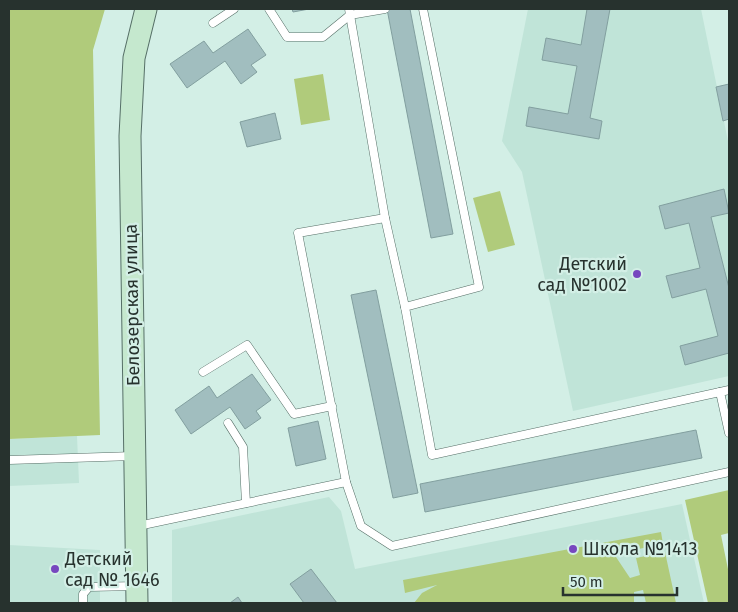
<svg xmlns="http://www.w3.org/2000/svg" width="738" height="612" viewBox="0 0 738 612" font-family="'Fira Sans',sans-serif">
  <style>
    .built { fill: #c0e4d8 }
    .green { fill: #b0cb7b }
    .building { fill: #a1bebf; stroke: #829f9f }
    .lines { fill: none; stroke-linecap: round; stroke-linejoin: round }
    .lane-casing { stroke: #566f67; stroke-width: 9 }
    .secondary-casing { stroke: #566f67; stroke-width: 23 }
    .lane { stroke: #fff; stroke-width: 8 }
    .secondary { stroke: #c5e8ce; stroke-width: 21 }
    .poi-dot { fill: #7747bf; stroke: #d3efe6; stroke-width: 2 }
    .labels { text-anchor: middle; stroke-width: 4.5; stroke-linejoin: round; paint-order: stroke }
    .poi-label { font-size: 18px; fill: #27322e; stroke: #d3efe6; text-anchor: start }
    .street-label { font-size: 18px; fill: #27322e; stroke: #d3efe6 }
  </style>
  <rect width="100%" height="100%" fill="#d3efe6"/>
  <!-- built -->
  <g class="built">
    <polygon points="528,9 701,9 729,146 729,376 573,411 522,172 502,141"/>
    <polygon points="77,436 79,483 9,486 9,439"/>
    <polygon points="329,497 341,511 355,569 682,504 704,603 172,603 172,530"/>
    <polygon points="9,545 100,550 100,603 9,603"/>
  </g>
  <!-- green -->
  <g class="green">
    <polygon points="9,9 105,9 93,50 100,435 9,439"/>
    <polygon points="323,74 330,120 301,125 294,79"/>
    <polygon points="500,191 515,245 488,252 473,198"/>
    <polygon points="729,490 729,533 721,535 729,574 729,603 708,603 685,500"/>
    <polygon points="661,532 663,544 614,554 630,578 640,575 636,558 665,552 676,603 646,603 643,590 634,592 634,603 414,603 422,593 437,585 405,593 403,580"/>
  </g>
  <!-- building -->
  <g class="building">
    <polygon points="292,9 309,9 293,12"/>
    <polygon points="387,9 410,9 453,234 431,238"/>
    <polygon points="587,9 610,9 590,118 602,121 599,139 526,126 529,107 568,114 577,66 542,60 546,38 581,45"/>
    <polygon points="248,29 266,55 251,65 257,72 241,84 225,61 187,88 170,64 204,41 213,53"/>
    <polygon points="729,84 729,119 723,121 716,87"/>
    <polygon points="275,113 281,139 247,147 240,122"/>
    <polygon points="724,189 729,213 711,217 729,288 729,353 685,365 680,346 718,336 706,289 672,298 666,276 700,268 689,223 665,229 659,206"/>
    <polygon points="376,290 418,493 393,498 351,295"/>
    <polygon points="252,374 271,400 256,411 261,418 245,429 230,407 191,434 175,410 209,386 217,398"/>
    <polygon points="318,421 326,459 296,466 288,428"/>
    <polygon points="696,430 702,458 425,512 420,484"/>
    <polygon points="311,569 337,603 304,603 290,584"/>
    <polygon points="238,597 242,603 230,603"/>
  </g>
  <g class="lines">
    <defs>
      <g id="lane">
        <polyline points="269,9 287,37 323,37 350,15 385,9"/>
        <polyline points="349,9 385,218 405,307"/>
        <polyline points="423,9 479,287 405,307 432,455 720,392"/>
        <polyline points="213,23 234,9"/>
        <polyline points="385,218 298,233 346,482 361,526 392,546 729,472"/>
        <polyline points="203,372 247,345 294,414 332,406"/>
        <polyline points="729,390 720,392 729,433"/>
        <polyline points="228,423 243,447 246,503"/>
        <polyline points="9,460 134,456"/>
        <polyline points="138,526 346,482"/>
        <polyline points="83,603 83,594 89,587 136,586"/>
      </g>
      <polyline id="secondary" points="137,603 130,136 134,58 146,9"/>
    </defs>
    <!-- lane casing -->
    <use href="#lane" class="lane-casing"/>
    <!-- secondary casing -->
    <use href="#secondary" class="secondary-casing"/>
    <!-- lane -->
    <use href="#lane" class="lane"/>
    <!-- secondary -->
    <use href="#secondary" class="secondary"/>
  </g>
  <!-- markers -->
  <g class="poi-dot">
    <circle cx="637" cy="274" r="5"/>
    <circle cx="573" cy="549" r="5"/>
    <circle cx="55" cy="569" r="5"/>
  </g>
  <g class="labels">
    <!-- poi labels -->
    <g class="poi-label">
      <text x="627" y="270" text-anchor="end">Детский<tspan x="627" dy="21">сад №1002</tspan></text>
      <text x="583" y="555">Школа №1413</text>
      <text x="65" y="565">Детский<tspan x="65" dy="21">сад № 1646</tspan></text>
    </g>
    <!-- street labels -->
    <g class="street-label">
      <text transform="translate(132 305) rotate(-91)" y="6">Белозерская улица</text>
    </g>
  </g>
  <!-- border -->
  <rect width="738" height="612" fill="none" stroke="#27322e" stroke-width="20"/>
  <!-- scale -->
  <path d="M563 587v8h114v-8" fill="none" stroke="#27322e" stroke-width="2.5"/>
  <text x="570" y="587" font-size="15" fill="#27322e" stroke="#d3efe6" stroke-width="4" paint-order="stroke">50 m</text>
</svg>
